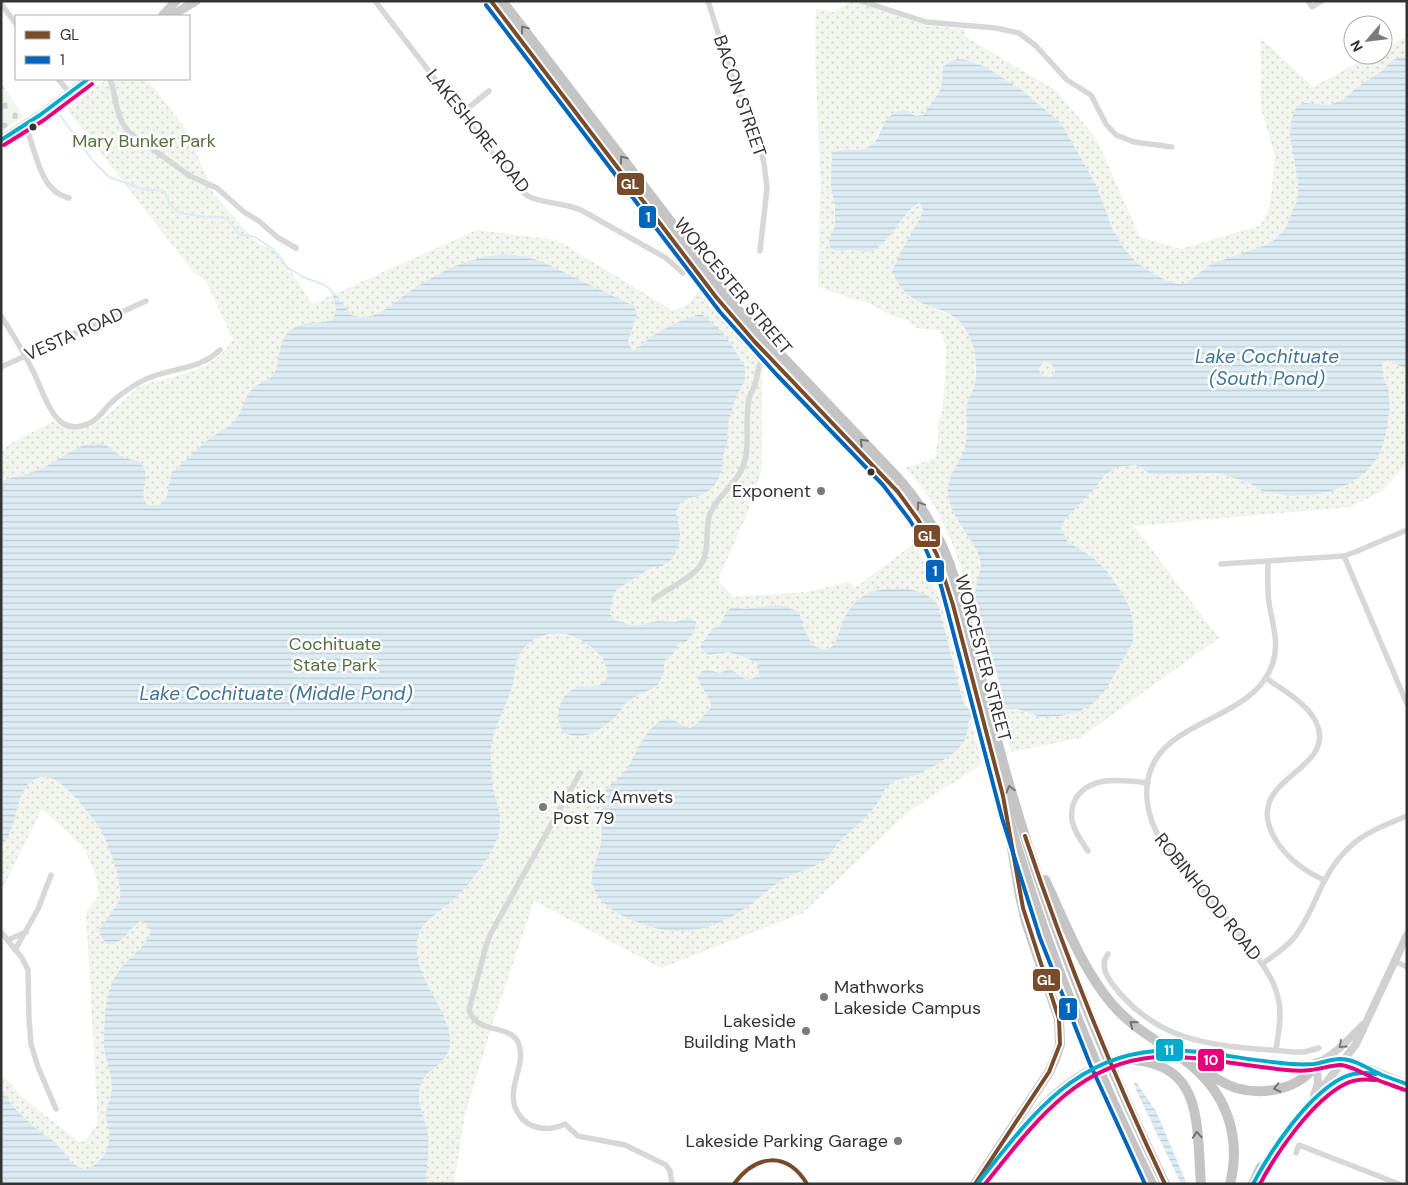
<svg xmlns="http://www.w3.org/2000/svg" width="1408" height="1185" viewBox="0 0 1408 1185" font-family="'DM Sans',sans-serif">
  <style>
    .cemetery { fill: url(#cemetery-stones) }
    .park { fill: url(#park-dots) }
    .water { fill: url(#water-rules); fill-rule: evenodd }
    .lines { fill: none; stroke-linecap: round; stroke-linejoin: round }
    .stream { stroke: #ddebf3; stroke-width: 2 }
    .street { stroke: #d7d7d7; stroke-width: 5.5 }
    .secondary { stroke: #d0d0d0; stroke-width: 8 }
    .primary { stroke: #cacaca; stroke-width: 9 }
    .highway { stroke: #c4c4c4; stroke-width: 10 }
    .secondary-bridge { stroke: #d0d0d0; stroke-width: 8 }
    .bus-1-casing { stroke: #fff; stroke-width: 8 }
    .bus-2-casing { stroke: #fff; stroke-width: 8 }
    .bus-3-casing { stroke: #fff; stroke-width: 8 }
    .bus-4-casing { stroke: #fff; stroke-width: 8 }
    .bus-1 { stroke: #7a4b2a; stroke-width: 4 }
    .bus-2 { stroke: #0065bd; stroke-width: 4 }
    .bus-3 { stroke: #00a9ce; stroke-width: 4 }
    .bus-4 { stroke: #e5007d; stroke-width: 4 }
    .oneway { stroke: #747474 }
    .oneway2 { stroke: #7a7a7a }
    .bus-dot { fill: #333; stroke: #fff; stroke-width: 2 }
    .poi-dot { fill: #7a7a7a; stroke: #fff; stroke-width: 2 }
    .labels { text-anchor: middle; stroke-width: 5; stroke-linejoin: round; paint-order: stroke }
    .street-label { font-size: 18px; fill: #333; stroke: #fff }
    .park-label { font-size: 18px; fill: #56703f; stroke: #fff }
    .poi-label { font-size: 18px; fill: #333; stroke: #fff; text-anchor: end }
    .water-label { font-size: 19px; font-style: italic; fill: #3f7597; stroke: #fff }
    .line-badge { stroke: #fff; stroke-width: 2 }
    .badge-label { font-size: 14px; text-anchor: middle; font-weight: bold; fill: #fff }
  </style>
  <defs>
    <pattern id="cemetery-stones" width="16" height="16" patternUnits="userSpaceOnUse" patternTransform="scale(1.25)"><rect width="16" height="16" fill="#f1f5ed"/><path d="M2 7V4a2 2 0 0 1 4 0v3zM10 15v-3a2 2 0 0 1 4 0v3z" fill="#cfd2cc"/></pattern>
    <pattern id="park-dots" width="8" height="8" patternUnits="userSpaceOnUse" patternTransform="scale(1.25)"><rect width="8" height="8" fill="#f1f5ed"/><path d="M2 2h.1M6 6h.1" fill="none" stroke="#cfd2cc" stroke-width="1.8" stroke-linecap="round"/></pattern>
    <pattern id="water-rules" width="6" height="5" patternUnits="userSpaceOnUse" patternTransform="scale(1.25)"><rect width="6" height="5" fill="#ddebf3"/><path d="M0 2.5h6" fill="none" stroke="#becad1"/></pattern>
  </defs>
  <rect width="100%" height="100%" fill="#fff"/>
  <!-- cemetery -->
  <polygon class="cemetery" points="1,83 24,116 1,131"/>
  <!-- park -->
  <g class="park">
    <path d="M854 1 925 25 965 29 964 36 1055 90 1096 138 1140 237 1181 249 1259 226 1266 217 1270 203 1275 156 1261 109V38L1313 87 1372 55H1383V49L1407 36V57L1391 61 1382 71 1357 87 1344 99 1330 105 1305 103 1290 135 1298 182V198L1285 229 1274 240 1263 246 1211 264 1185 284H1178L1165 280 1151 272 1136 262 1123 247 1113 230 1096 185 1061 123 1023 91 986 67 968 60 957 59 943 67C942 74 943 82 941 88 937 98 928 106 923 115L916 116 913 113 882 125C875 146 863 155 841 149L832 155 835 226 829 239 838 251 856 250 866 252 886 240 913 207 920 203 923 211 912 235 896 262C909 278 921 294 936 309 940 313 947 313 953 316 975 330 977 358 975 381 975 390 968 397 967 406 965 420 969 435 965 448 962 461 947 477 948 490 949 530 995 546 975 591L969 593C956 548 939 502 905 468L935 458 938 439V420L942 414 945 378 946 346 940 331 931 329H919L907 320 890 315 869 303 850 298 818 287 820 193H821L815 53 816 9 834 12 850 2Z"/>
    <path d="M107 79H147L185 128 214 194 258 244 274 250 281 255 312 304 477 230 557 240 673 311 688 304 699 291 726 324 766 367 762 371V469L747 514 718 580 733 597 806 592 849 582 856 587 915 543 940 599 982 764 908 812 803 913 661 968 534 901 492 1025 465 1115 454 1184H1V1076L10 1082 21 1096 80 1143 88 1138 98 1123 86 912 99 895 96 876 84 848 42 809 1 891V452L13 442 54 421C83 444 108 414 129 396 132 393 136 388 140 386 146 383 153 382 159 381 192 371 212 370 233 340L206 281 194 273 67 109Z"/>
    <path d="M1387 361 1407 369V463L1383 491 1350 507 1134 526 1219 638 1080 738 1011 752 999 710 1017 709 1041 717 1060 716 1114 674 1133 642V623L1130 608 1120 590 1107 571 1092 557 1068 542 1061 529 1065 519 1095 488 1104 476 1117 467 1136 465 1152 475 1217 473 1250 483 1262 491 1289 496 1312 495 1329 492 1348 484 1388 388C1384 380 1376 366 1387 361Z"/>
    <circle cx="1047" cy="370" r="8"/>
  </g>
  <!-- water -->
  <g class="water">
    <path d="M1401 57H1407V369L1388 361 1383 363 1382 366 1383 376 1388 388 1390 406 1385 437 1379 456 1365 473 1348 484 1329 492 1312 495 1289 496 1262 491 1250 483 1217 473 1152 475 1136 465 1117 467 1104 476 1095 488 1065 519 1061 529 1068 542 1092 557 1107 571 1120 590 1130 608 1133 623V642L1106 689 1093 703 1078 712 1060 716 1041 717 1017 709H1007L969 720C967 726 968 735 964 741 957 754 928 770 915 775 906 778 898 778 890 784 883 789 881 799 876 805 866 818 853 829 841 840 836 845 832 852 827 858 814 870 794 871 780 881 768 890 757 900 744 909 700 939 659 937 614 911 604 905 593 892 592 881 591 869 599 856 601 844 603 829 599 809 604 795 607 784 623 778 630 764 636 752 653 715 670 719 677 721 683 727 690 728 699 724 703 715 711 708 712 696 700 689 698 677L702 671 708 670 720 673 730 669 747 680 754 678 759 673 758 664 746 657 728 652 708 655 700 647 712 629 720 625 726 612 732 607 746 609 775 605 785 606 799 612 806 634 812 644 817 648 827 650C839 645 839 627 845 617 848 611 854 603 860 598 879 584 924 584 938 605L964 706 970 709 999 702 1002 693 1000 685 975 598C974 584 984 571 979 557 972 535 946 514 948 488 948 477 960 461 964 450 969 436 965 419 967 405 968 397 974 391 975 383 977 373 976 356 973 346 970 334 962 321 951 315 931 304 916 306 900 286 897 282 894 276 893 272 893 262 918 225 923 211L920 203C905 206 887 253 865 252 861 252 858 250 853 250 845 250 838 253 830 248L829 239 835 226V207L831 186 832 155C839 144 857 154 868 147 887 136 875 117 904 110L916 116 923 115C928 106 937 98 941 88 943 82 942 74 943 67L949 62 957 59 967 60 986 67 1023 91 1061 123 1096 185 1113 230 1123 247 1136 262 1151 272 1165 280 1178 284H1185L1211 264 1263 246 1274 240 1285 229 1298 198V182L1290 136 1291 122 1295 110 1299 105 1305 103 1330 105 1344 99 1357 87 1382 71 1391 61ZM1043 362H1049L1054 367 1055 373 1051 377H1045L1040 373 1039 368Z"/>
    <path d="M506 254 528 257 547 264 634 306 637 314 628 341 632 351C639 348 644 342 651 337 666 327 683 318 702 314L720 330 731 344 745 367V379L735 400 728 423 727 444 723 456 722 469 718 480 711 489 699 496 689 498 681 502 676 512 680 533 679 545 672 559 662 566 652 567 617 589 613 596 610 613 614 620 635 626 658 621 675 622 689 617 696 622C696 630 691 636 686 642L678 643 673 654 666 659 664 663V671L658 685C648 691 637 695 627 702 623 705 621 711 618 714 604 729 582 743 563 732 554 717 558 695 576 688 590 683 598 693 608 676 605 657 601 655 586 643 565 627 532 630 518 657 514 665 515 680 511 690 505 709 494 726 491 747 490 753 492 782 493 788 496 803 503 817 499 832 493 856 470 884 452 901 439 913 419 921 417 942 412 977 448 1005 450 1041 451 1064 424 1068 420 1087 416 1102 424 1116 427 1131 430 1148 427 1167 425 1184H1V1091L17 1111 42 1134 55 1142 73 1164 86 1170C103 1162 111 1149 109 1130 108 1125 106 1120 106 1115 106 1106 112 1098 112 1089 113 1072 103 1057 104 1040 105 1016 104 992 119 971 128 958 150 944 151 930L142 920C128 928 123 947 106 943L101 937 99 930C104 924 118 904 120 898 123 884 109 846 102 832 96 819 66 785 54 779 48 777 41 776 35 779 13 789 20 829 1 845V482C13 476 26 475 38 470 56 463 79 442 98 443 108 443 116 454 125 458 131 460 138 460 142 465 152 478 137 492 147 505 171 509 166 492 171 476 172 471 177 468 181 465 192 455 203 443 215 435 221 430 229 428 234 422 243 413 243 398 252 389 258 383 268 382 274 374 281 362 277 342 289 332 302 319 317 325 332 320 338 312 336 305 333 296L335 294 351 315C359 317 366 318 374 315 386 311 396 301 406 294 419 285 433 277 446 270 465 261 485 256 506 254Z"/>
    <polygon points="1136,1082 1156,1111 1187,1184 1181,1184 1137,1092 1134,1083"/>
  </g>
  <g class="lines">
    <!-- stream -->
    <polyline class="stream" points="60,115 93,161 109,177 143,189 163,191 166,194 170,205 180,213 206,217 222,217 227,219 239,234 255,237 273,249 287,267 303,277 322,284 329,288 334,295"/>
    <!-- street -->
    <g class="street">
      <path d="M375 1 513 180C518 186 523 194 530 197 546 204 565 203 581 210L666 258 683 273"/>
      <polyline points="708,1 729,68 759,144 764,163 767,188 760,251"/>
      <polyline points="861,1 926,22 996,28 1019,33 1036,46 1067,80 1091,95 1106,124 1116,135 1134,142 1172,147"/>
      <polyline points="1308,1 1312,7 1322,1"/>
      <polyline points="1,4 16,24"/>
      <polyline points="58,79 70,93"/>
      <path d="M110 79C117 98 115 118 130 133L190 176 217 188 244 212 259 221 277 237 296 248"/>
      <polyline points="462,113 489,91"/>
      <path d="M25 125C36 148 38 191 69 198"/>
      <path d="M1 316C12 333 23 351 32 369 40 384 48 412 61 422 70 429 81 427 90 423 100 418 104 409 112 402 120 394 130 388 140 382 166 367 198 372 220 350"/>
      <polyline points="1,367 146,301"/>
      <polyline points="1344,556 1407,704"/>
      <path d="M1268 562C1268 576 1267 590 1269 603 1273 627 1281 647 1270 670 1245 727 1141 719 1147 799 1150 840 1182 867 1208 896 1222 912 1235 929 1248 946 1262 963 1275 980 1279 1002 1282 1017 1278 1035 1276 1050"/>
      <polyline points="1221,564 1344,556 1355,552 1407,530"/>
      <path d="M654 599C667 589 692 578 700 566 711 551 704 530 710 514 719 492 741 483 746 456 749 438 745 418 749 399 750 394 753 390 755 385 759 371 756 368 766 354"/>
      <path d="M1266 678C1284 691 1311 705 1318 727 1333 774 1237 779 1277 842 1289 860 1304 871 1324 880"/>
      <path d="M580 773 490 935 486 946 469 1010C476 1034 509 1024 518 1042 529 1066 501 1091 520 1116 523 1120 526 1123 531 1125 543 1131 554 1129 565 1124L578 1136 625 1145 666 1165 670 1171 672 1184"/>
      <path d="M1088 851C1082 842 1074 832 1072 820 1071 813 1072 805 1076 798 1091 775 1125 780 1148 783"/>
      <polyline points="1,932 22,958 28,970 29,1019 31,1044 38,1067 56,1109"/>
      <polyline points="8,940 26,932"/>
      <polyline points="15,950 38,909 51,875"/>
      <path d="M1108 954C1100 964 1106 976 1113 985 1162 1048 1220 1045 1293 1052H1304L1319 1048"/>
      <polyline points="1395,961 1407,967"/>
      <path d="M1262 964C1275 955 1290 945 1299 931 1319 900 1322 871 1353 844 1368 831 1388 824 1407 816"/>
      <polyline points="1296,1153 1299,1145 1399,1184"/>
    </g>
    <!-- secondary -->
    <g class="secondary">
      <path d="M1189 1053C1212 1056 1302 1071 1319 1062 1336 1054 1350 1038 1363 1025"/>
      <polyline points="1123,1057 1158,1051"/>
      <polyline points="1324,1061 1339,1059 1353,1062 1407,1084"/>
      <path d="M1324 1091C1340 1077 1354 1072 1375 1074"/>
      <polyline points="1314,1095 1318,1083 1317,1063"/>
      <path d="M992 1166C1021 1130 1047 1092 1089 1070"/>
      <polyline points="1259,1170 1356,1044 1407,935"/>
    </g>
    <!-- primary -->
    <g class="primary">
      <polyline points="162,16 176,1"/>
      <polyline points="171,16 196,1"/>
      <polyline points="1,140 40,115 88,79"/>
    </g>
    <!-- highway -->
    <g class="highway">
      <path d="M491 1 725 308C761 350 800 390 839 430 886 479 923 513 946 580 972 669 991 761 1018 850 1053 965 1099 1077 1152 1184"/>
      <path d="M502 1 739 311 897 477C925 508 944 543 956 583 976 653 991 724 1012 794 1051 928 1104 1058 1165 1184"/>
      <path d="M1045 880C1065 922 1082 969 1112 1004 1133 1029 1162 1043 1187 1062 1226 1092 1242 1136 1230 1184"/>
      <path d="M1118 1059C1204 1059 1196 1118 1201 1184"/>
      <path d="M1201 1070C1213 1076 1224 1084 1236 1088 1264 1096 1301 1089 1317 1063"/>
      <polyline points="975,1184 1049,1072 1055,1059 1060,1044 1059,1019 1026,922 1020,896 1012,848"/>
      <polyline points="1253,1184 1261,1167"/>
    </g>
    <!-- secondary-bridge -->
    <g class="secondary-bridge">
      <polyline points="1158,1051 1189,1053"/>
      <polyline points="1089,1070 1118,1059"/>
    </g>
    <defs>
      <g id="bus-1">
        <polyline points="491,1 716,297 754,341 898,492 919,521 937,555 953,605 1003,796 1023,908 1059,1019 1060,1044 1049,1072 975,1184"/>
        <path d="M1025 836C1065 955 1111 1071 1165 1184"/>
        <path d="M734 1184C756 1154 787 1151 807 1184"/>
      </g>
      <polyline id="bus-2" points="486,5 720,312 776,374 883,485 909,519 921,538 940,582 1002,818 1040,938 1090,1064 1145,1184"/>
      <g id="bus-3">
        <polyline points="1,140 40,115 88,79"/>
        <path d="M977 1184C1026 1123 1071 1057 1156 1051 1194 1048 1234 1058 1272 1062 1286 1064 1300 1065 1314 1064 1322 1063 1331 1059 1340 1059 1355 1059 1368 1069 1382 1075 1390 1078 1398 1081 1407 1084"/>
        <path d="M1253 1184C1271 1150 1307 1096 1342 1078 1352 1073 1365 1072 1376 1074"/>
      </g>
      <g id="bus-4">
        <polyline points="4,145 44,120 92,84"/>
        <path d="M985 1184C1032 1126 1076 1063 1156 1057 1194 1055 1233 1064 1270 1068 1283 1070 1297 1072 1311 1070 1321 1069 1331 1065 1341 1065 1355 1067 1367 1076 1380 1081 1388 1084 1397 1087 1405 1090"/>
        <path d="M1260 1184C1277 1152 1312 1101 1345 1084 1354 1079 1365 1079 1375 1080"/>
      </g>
    </defs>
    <!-- bus-1 casing -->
    <use href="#bus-1" class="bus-1-casing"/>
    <!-- bus-2 casing -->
    <use href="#bus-2" class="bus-2-casing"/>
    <!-- bus-3 casing -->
    <use href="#bus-3" class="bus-3-casing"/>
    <!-- bus-4 casing -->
    <use href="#bus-4" class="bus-4-casing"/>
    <!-- bus-1 -->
    <use href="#bus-1" class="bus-1"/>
    <!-- bus-2 -->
    <use href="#bus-2" class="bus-2"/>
    <!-- bus-3 -->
    <use href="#bus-3" class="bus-3"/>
    <!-- bus-4 -->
    <use href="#bus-4" class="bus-4"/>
  </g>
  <!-- one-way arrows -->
  <defs><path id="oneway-chevron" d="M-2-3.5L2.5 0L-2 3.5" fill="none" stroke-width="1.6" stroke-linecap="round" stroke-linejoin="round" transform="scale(1.25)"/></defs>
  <g class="oneway">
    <use href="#oneway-chevron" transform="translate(524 29) rotate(-127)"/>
    <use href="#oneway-chevron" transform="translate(623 159) rotate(-127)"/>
    <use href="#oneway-chevron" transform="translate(863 442) rotate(-134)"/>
    <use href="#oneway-chevron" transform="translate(920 505) rotate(-124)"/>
    <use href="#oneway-chevron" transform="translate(1010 789) rotate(-106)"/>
    <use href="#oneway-chevron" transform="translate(1133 1024) rotate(-141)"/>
    <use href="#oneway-chevron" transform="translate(1277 1088) rotate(168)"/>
    <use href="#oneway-chevron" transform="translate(1197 1135) rotate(-94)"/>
  </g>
  <use class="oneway2" href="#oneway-chevron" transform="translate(1342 1045) rotate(138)"/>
  <!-- markers -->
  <g class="bus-dot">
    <circle cx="33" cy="127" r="4.5"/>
    <circle cx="871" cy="472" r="4.5"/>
  </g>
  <g class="poi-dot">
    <circle cx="821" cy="491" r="5"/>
    <circle cx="543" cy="807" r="5"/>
    <circle cx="824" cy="997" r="5"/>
    <circle cx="806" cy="1031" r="5"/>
    <circle cx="898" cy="1141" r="5"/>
  </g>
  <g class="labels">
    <!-- street labels -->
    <g class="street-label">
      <text transform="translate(740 96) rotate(71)" y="6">BACON STREET</text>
      <text transform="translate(478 131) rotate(51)" y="6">LAKESHORE ROAD</text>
      <text transform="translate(733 286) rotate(50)" y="6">WORCESTER STREET</text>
      <text transform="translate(74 334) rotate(-24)" y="6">VESTA ROAD</text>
      <text transform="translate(983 658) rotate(75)" y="6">WORCESTER STREET</text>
      <text transform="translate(1208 897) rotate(51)" y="6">ROBINHOOD ROAD</text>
    </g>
    <!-- park labels -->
    <g class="park-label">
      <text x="144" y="147">Mary Bunker Park</text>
      <text x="335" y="650">Cochituate<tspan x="335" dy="21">State Park</tspan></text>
    </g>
    <!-- poi labels -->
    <g class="poi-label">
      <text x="811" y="497">Exponent</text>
      <text x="553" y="803" text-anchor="start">Natick Amvets<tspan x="553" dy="21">Post 79</tspan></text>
      <text x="834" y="993" text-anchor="start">Mathworks<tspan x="834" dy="21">Lakeside Campus</tspan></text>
      <text x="796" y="1027">Lakeside<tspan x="796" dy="21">Building Math</tspan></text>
      <text x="888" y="1147">Lakeside Parking Garage</text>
    </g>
    <!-- water labels -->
    <g class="water-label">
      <text x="1267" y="363">Lake Cochituate<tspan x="1267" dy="22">(South Pond)</tspan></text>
      <text x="276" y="700">Lake Cochituate (Middle Pond)</text>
    </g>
  </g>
  <g class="line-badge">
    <rect x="616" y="172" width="29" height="24" rx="5" fill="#7a4b2a"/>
    <rect x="638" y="205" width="19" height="24" rx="5" fill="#0065bd"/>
    <rect x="913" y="524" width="28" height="24" rx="5" fill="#7a4b2a"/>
    <rect x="925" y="559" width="20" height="24" rx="5" fill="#0065bd"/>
    <rect x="1032" y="968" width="29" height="24" rx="5" fill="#7a4b2a"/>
    <rect x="1058" y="997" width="20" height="24" rx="5" fill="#0065bd"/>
    <rect x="1155" y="1038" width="29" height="24" rx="5" fill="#00a9ce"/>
    <rect x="1197" y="1048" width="28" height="24" rx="5" fill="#e5007d"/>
  </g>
  <g class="badge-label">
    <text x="630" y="189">GL</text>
    <text x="648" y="222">1</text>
    <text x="927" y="541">GL</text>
    <text x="935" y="576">1</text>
    <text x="1046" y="985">GL</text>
    <text x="1068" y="1013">1</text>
    <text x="1169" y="1055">11</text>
    <text x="1211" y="1065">10</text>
  </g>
  <!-- border -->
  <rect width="1408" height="1185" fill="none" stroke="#333333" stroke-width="5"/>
  <!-- legend -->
  <rect x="15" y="15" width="175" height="65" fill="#ffffff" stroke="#adadad"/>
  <rect x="25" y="31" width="25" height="8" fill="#7a4b2a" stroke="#adadad"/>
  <text x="60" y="40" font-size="15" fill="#333333">GL</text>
  <rect x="25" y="56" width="25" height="8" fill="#0065bd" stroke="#adadad"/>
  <text x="60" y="65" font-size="15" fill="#333333">1</text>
  <!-- north arrow -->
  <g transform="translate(1368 40) rotate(242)"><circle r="24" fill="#ffffff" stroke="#adadad"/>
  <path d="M0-4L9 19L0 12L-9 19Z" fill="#7a7a7a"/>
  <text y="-8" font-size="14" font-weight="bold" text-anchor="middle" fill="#333333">N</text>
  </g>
</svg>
